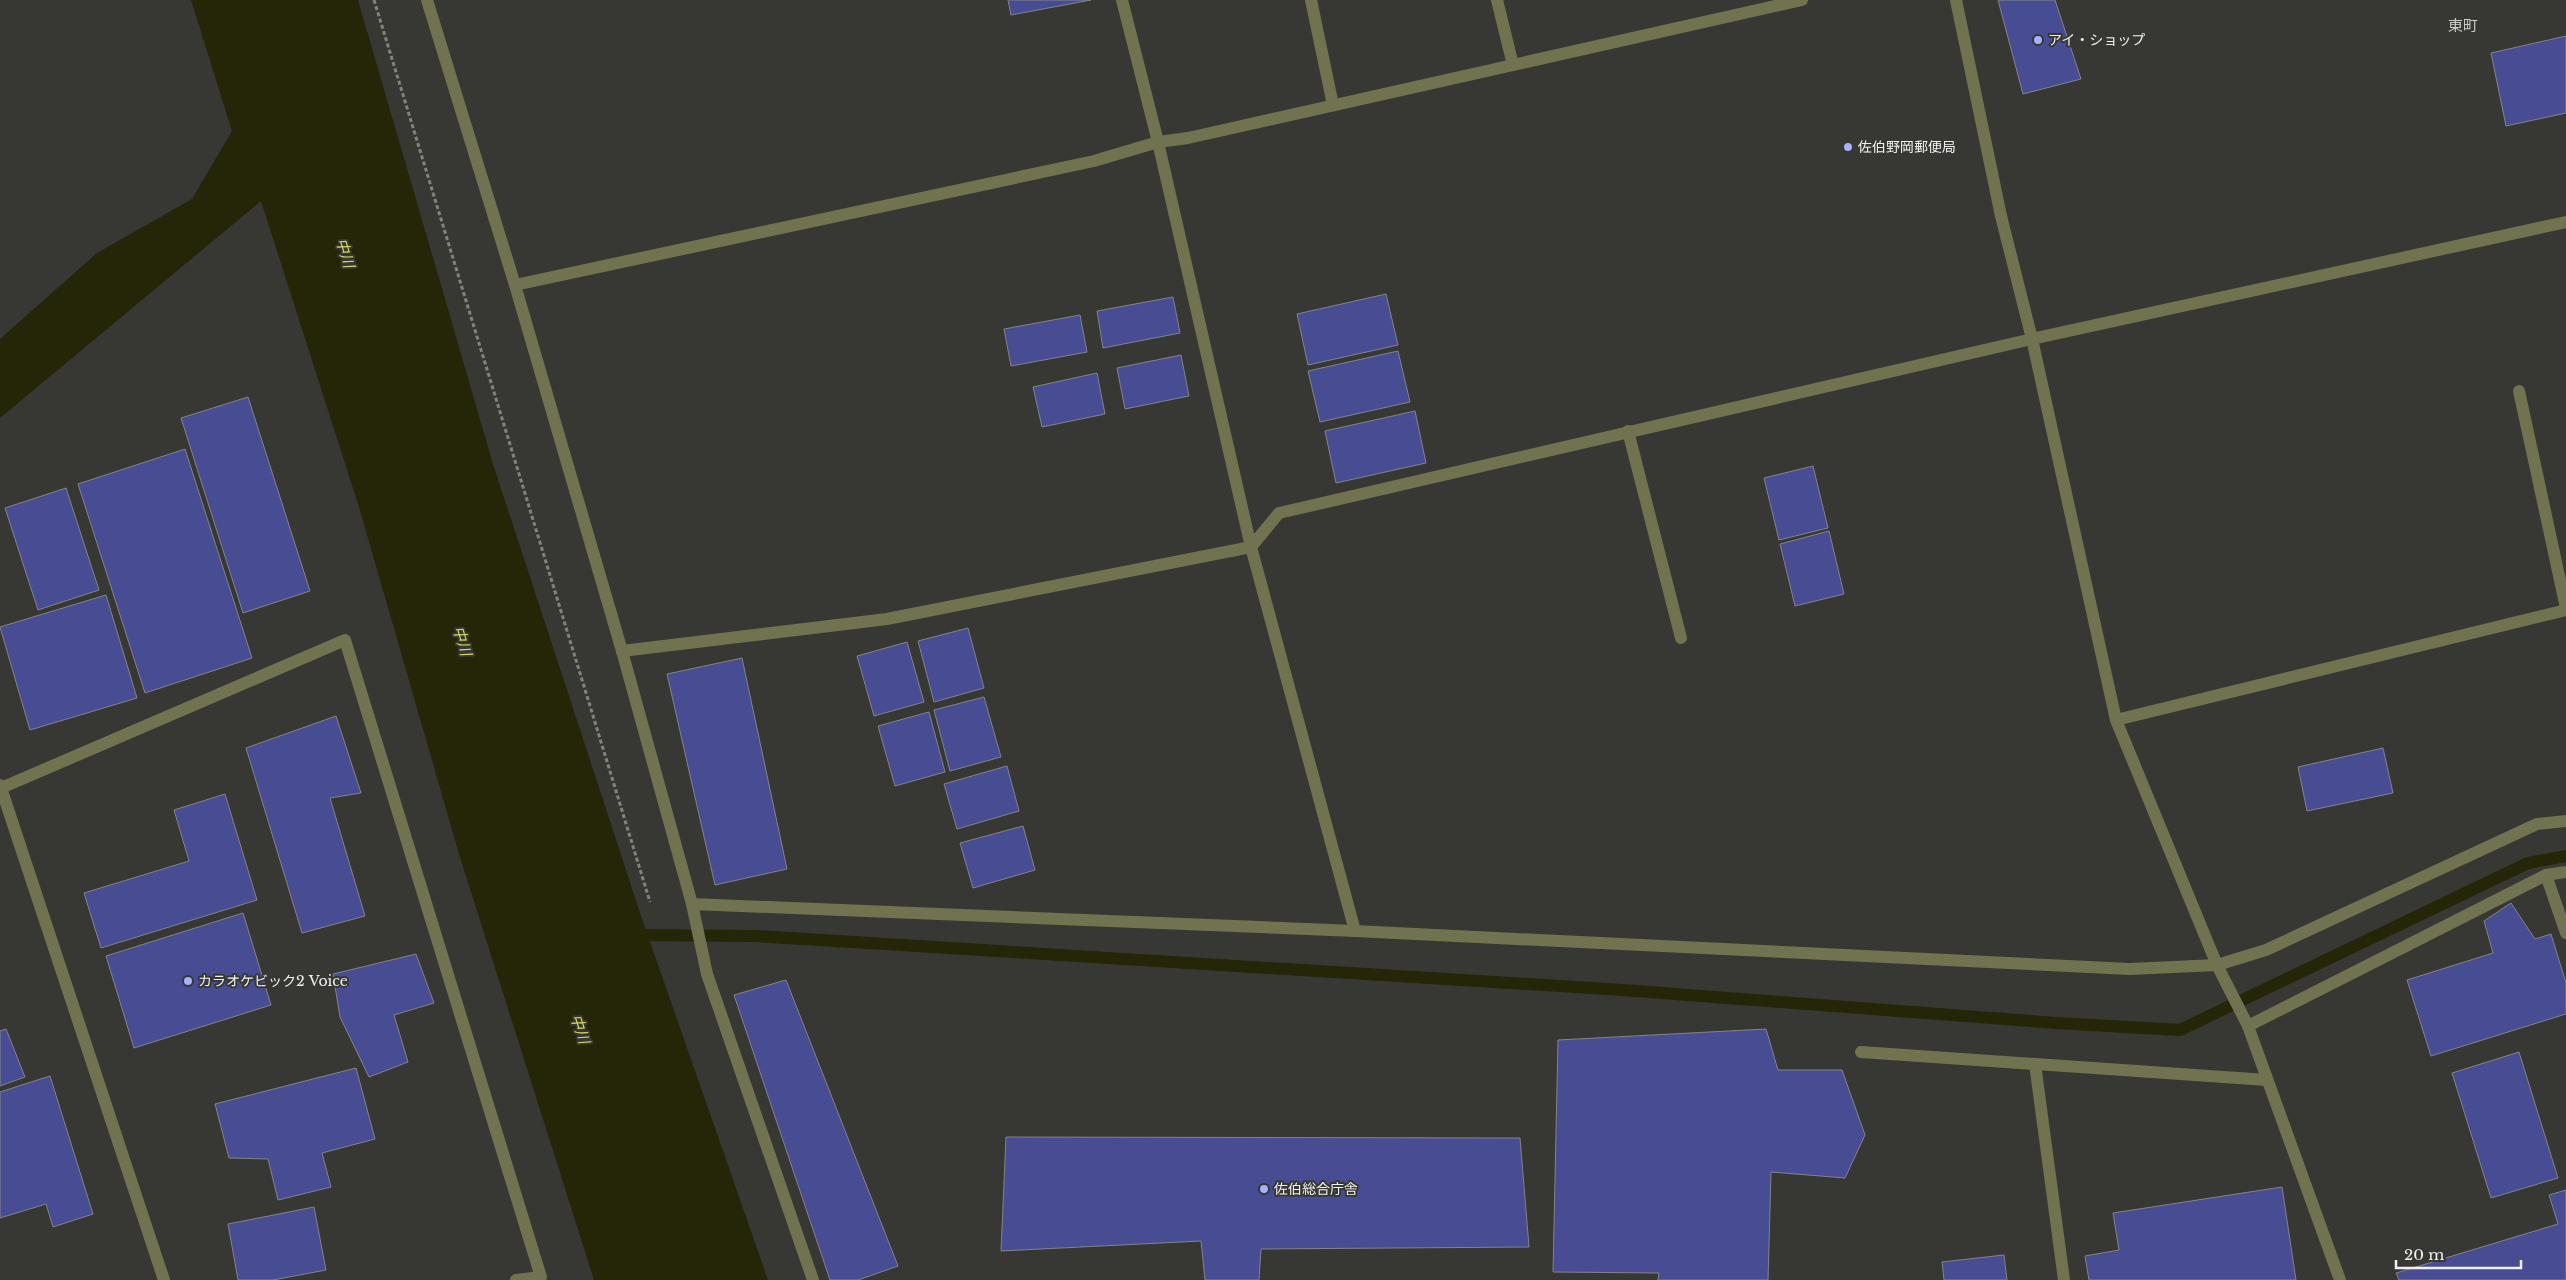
<svg xmlns="http://www.w3.org/2000/svg" width="2566" height="1280" viewBox="0 0 2566 1280" font-family="'Libre Baskerville','Noto Sans JP',serif">
  <style>
    .water { fill: #252508 }
    .lines { fill: none; stroke-linecap: round; stroke-linejoin: round }
    .stream { stroke: #252508; stroke-width: 12 }
    .building { fill: #484d93; stroke: #838488 }
    .path { stroke: #82827f; stroke-width: 3; stroke-dasharray: 4 2.5; stroke-linecap: butt }
    .minor { stroke: #71724f; stroke-width: 12 }
    .poi-dot { fill: #a7b1fc; stroke: #373734; stroke-width: 2 }
    .labels { text-anchor: middle; stroke-width: 4; stroke-linejoin: round; paint-order: stroke }
    .poi-label { font-size: 14px; fill: #f0f1ee; stroke: #373734; text-anchor: start }
    .neighbourhood-label { font-size: 15px; fill: #cbcbc7; stroke: #373734 }
    .water-label { font-size: 15px; font-style: italic; fill: #dadb62; stroke: #373734 }
  </style>
  <rect width="100%" height="100%" fill="#373734"/>
  <!-- water -->
  <polygon class="water" points="191,0 358,0 493,464 642,919 768,1280 594,1280 459,854 359,507 261,201 0,418 0,339 97,253 192,199 232,131"/>
  <g class="lines">
    <!-- stream -->
    <polyline class="stream" points="630,935 756,936 1623,990 2056,1023 2180,1030 2528,863 2566,856"/>
  </g>
  <!-- building -->
  <g class="building">
    <polygon points="1008,0 1091,0 1011,15"/>
    <polygon points="1998,0 2055,0 2081,79 2023,94"/>
    <polygon points="2566,36 2566,113 2506,126 2491,53"/>
    <polygon points="1386,294 1398,345 1308,365 1297,314"/>
    <polygon points="1173,297 1180,333 1103,348 1097,311"/>
    <polygon points="1080,315 1087,352 1011,366 1004,329"/>
    <polygon points="1398,351 1410,402 1320,422 1308,371"/>
    <polygon points="1181,355 1189,396 1125,409 1117,368"/>
    <polygon points="1097,373 1105,414 1042,427 1033,387"/>
    <polygon points="248,397 310,591 243,613 181,418"/>
    <polygon points="1415,411 1426,463 1336,483 1325,431"/>
    <polygon points="185,449 252,658 145,693 78,484"/>
    <polygon points="1813,466 1828,528 1779,540 1764,478"/>
    <polygon points="66,488 99,590 38,610 5,508"/>
    <polygon points="1829,531 1844,594 1795,606 1780,544"/>
    <polygon points="106,595 137,698 30,730 0,627"/>
    <polygon points="968,628 984,688 934,702 918,641"/>
    <polygon points="907,642 924,702 874,716 857,656"/>
    <polygon points="742,658 787,869 715,885 667,674"/>
    <polygon points="984,697 1001,757 950,771 934,710"/>
    <polygon points="929,712 945,772 895,786 878,726"/>
    <polygon points="336,716 361,793 330,798 365,916 302,933 246,748"/>
    <polygon points="2383,748 2393,793 2307,811 2298,767"/>
    <polygon points="1007,766 1019,811 957,829 944,784"/>
    <polygon points="225,794 257,900 101,948 84,893 189,861 174,810"/>
    <polygon points="1023,826 1035,870 973,888 960,843"/>
    <polygon points="2511,903 2535,939 2551,934 2566,983 2566,1014 2431,1056 2407,980 2493,953 2484,921"/>
    <polygon points="243,913 271,1005 134,1048 106,956"/>
    <polygon points="416,954 434,1003 394,1015 408,1062 369,1077 340,1017 333,974"/>
    <polygon points="786,980 898,1266 858,1280 830,1280 734,995"/>
    <polygon points="6,1029 25,1077 0,1086 0,1031"/>
    <polygon points="1766,1029 1778,1070 1842,1070 1865,1135 1845,1178 1771,1172 1768,1280 1658,1280 1659,1273 1553,1272 1558,1040"/>
    <polygon points="2519,1052 2558,1178 2491,1198 2452,1073"/>
    <polygon points="356,1068 375,1139 322,1153 331,1187 278,1200 268,1159 229,1158 215,1104"/>
    <polygon points="50,1076 93,1214 53,1227 46,1204 0,1218 0,1092"/>
    <polygon points="1006,1137 1520,1138 1529,1247 1261,1249 1259,1280 1205,1280 1201,1241 1001,1251"/>
    <polygon points="2282,1187 2296,1280 2089,1280 2085,1256 2119,1250 2113,1213"/>
    <polygon points="2566,1190 2566,1280 2399,1280 2396,1273 2558,1224 2549,1195"/>
    <polygon points="314,1207 326,1270 273,1280 238,1280 228,1224"/>
    <polygon points="2004,1255 2007,1280 1944,1280 1942,1262"/>
  </g>
  <g class="lines">
    <!-- path -->
    <polyline class="path" points="374,0 650,902"/>
    <!-- minor -->
    <g class="minor">
      <polyline points="427,0 515,285 622,651 887,619 1251,547 1279,513 2032,339 2566,222"/>
      <polyline points="1122,0 1158,142 1251,547 1355,931"/>
      <polyline points="1311,0 1333,105"/>
      <polyline points="1497,0 1513,65"/>
      <polyline points="1956,0 2001,216 2032,339 2116,720 2217,965 2248,1026 2340,1280"/>
      <polyline points="515,285 1094,161 1158,142 1188,138 1802,0"/>
      <polyline points="2519,391 2566,608"/>
      <polyline points="1628,431 1681,638"/>
      <polyline points="622,651 692,904 1355,931 2130,969 2217,965 2266,950 2537,824 2566,821"/>
      <polyline points="2116,720 2566,610"/>
      <polyline points="0,785 164,1280"/>
      <polyline points="1,788 345,640 541,1277 516,1280"/>
      <polyline points="2546,875 2566,933"/>
      <polyline points="692,904 707,974 813,1280"/>
      <polyline points="2248,1026 2546,875 2566,872"/>
      <polyline points="1861,1052 2267,1080"/>
      <polyline points="2035,1064 2064,1280"/>
    </g>
  </g>
  <!-- markers -->
  <g class="poi-dot">
    <circle cx="2038" cy="40" r="5"/>
    <circle cx="1848" cy="147" r="5"/>
    <circle cx="188" cy="981" r="5"/>
    <circle cx="1264" cy="1189" r="5"/>
  </g>
  <g class="labels">
    <!-- poi labels -->
    <g class="poi-label">
      <text x="2048" y="45">アイ・ショップ</text>
      <text x="1858" y="152">佐伯野岡郵便局</text>
      <text x="198" y="986">カラオケビック2 Voice</text>
      <text x="1274" y="1194">佐伯総合庁舎</text>
    </g>
    <!-- neighbourhood labels -->
    <g class="neighbourhood-label">
      <text x="2463" y="31">東町</text>
    </g>
    <!-- water labels -->
    <g class="water-label">
      <text transform="translate(345 253) rotate(73)" y="5">中川</text>
      <text transform="translate(462 641) rotate(73)" y="5">中川</text>
      <text transform="translate(580 1029) rotate(72)" y="5">中川</text>
    </g>
  </g>
  <!-- scale -->
  <path d="M2396 1260v8h125v-8" fill="none" stroke="#f0f1ee" stroke-width="2.5"/>
  <text x="2404" y="1260" font-size="15" fill="#f0f1ee" stroke="#373734" stroke-width="4" paint-order="stroke">20 m</text>
</svg>
